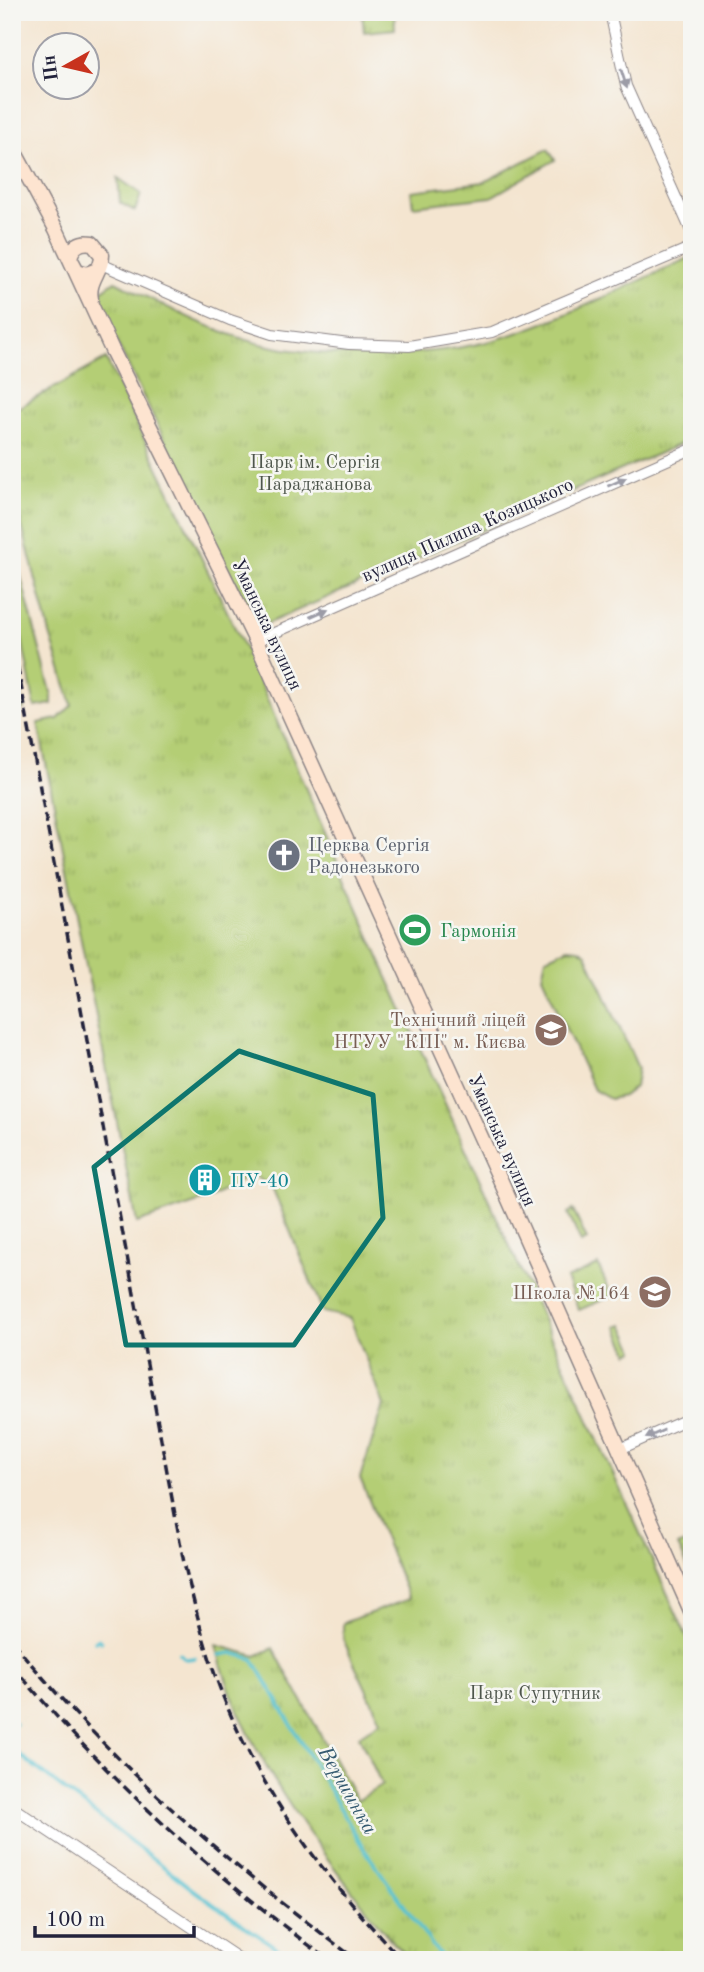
<svg xmlns="http://www.w3.org/2000/svg" width="704" height="1972" viewBox="0 0 704 1972" font-family="'Old Standard TT',serif">
  <style>
    .grass { fill: #b4ce74; stroke: #6b7858; stroke-width: 2 }
    .park { fill: url(#park-tufts); stroke: #6b7858; stroke-width: 2 }
    .lines { fill: none; stroke-linecap: round; stroke-linejoin: round }
    .stream { stroke: #57c2d2; stroke-width: 3.5 }
    .street-casing { stroke: #8b8486; stroke-width: 12 }
    .secondary-casing { stroke: #8b8486; stroke-width: 17 }
    .street { stroke: #fff; stroke-width: 10 }
    .secondary { stroke: #fde4d0; stroke-width: 14 }
    .rail { stroke: #22223b; stroke-width: 3.5; stroke-dasharray: 10 5; stroke-linecap: butt }
    .oneway { fill: #9c9ca7 }
    .marked { fill: none; stroke: #0f766e; stroke-width: 5; stroke-linejoin: round }
    .labels { text-anchor: middle; stroke-width: 5; stroke-linejoin: round; paint-order: stroke }
    .park-label { font-size: 19px; fill: #4e564c; stroke: #f6f6f2 }
    .street-label { font-size: 19px; fill: #22223b; stroke: #f6f6f2 }
    .worship-label { font-size: 19px; fill: #5b616d; stroke: #f6f6f2; text-anchor: start }
    .leisure-label { font-size: 19px; fill: #27864d; stroke: #f6f6f2; text-anchor: start }
    .education-label { font-size: 19px; fill: #785e54; stroke: #f6f6f2; text-anchor: end }
    .culture-label { font-size: 19px; fill: #0d838f; stroke: #f6f6f2; text-anchor: start }
    .water-label { font-size: 21px; font-style: italic; fill: #355a70; stroke: #f6f6f2 }
  </style>
  <defs>
    <pattern id="park-tufts" width="24" height="20" patternUnits="userSpaceOnUse" patternTransform="scale(1.75)"><rect width="24" height="20" fill="#b4ce74"/><path d="M3 7l-1-3M5 7V3M7 7l1-3M15 17l-1-3M17 17v-4M19 17l1-3" fill="none" stroke="#9ab165"/></pattern>
  </defs>
  <rect width="100%" height="100%" fill="#f6f6f2"/>
  <filter id="ink" filterUnits="userSpaceOnUse"><feTurbulence type="fractalNoise" baseFrequency=".0143" numOctaves="2"/><feDisplacementMap in="SourceGraphic" scale="14" xChannelSelector="R" yChannelSelector="G"/><feConvolveMatrix kernelMatrix="1 2 1 2 8 2 1 2 1" color-interpolation-filters="sRGB"/></filter>
  <filter id="wash" filterUnits="userSpaceOnUse"><feTurbulence type="fractalNoise" baseFrequency=".00686" numOctaves="4" result="noise"/><feDisplacementMap in="SourceGraphic" scale="28" xChannelSelector="R" yChannelSelector="G"/><feGaussianBlur stdDeviation="1.57" result="paint"/><feColorMatrix in="noise" values="0 0 0 0 0 0 0 0 0 0 0 0 0 0 0 0 0 1.4 0 .05"/><feComposite in="paint" operator="in"/></filter>
  <g filter="url(#wash)">
    <rect width="100%" height="100%" fill="#f4e5d0"/>
    <!-- grass -->
    <g class="grass">
      <polygon points="12,543 52,696 52,704 35,707 12,588"/>
      <polygon points="12,654 24,709 12,711"/>
      <polygon points="568,948 578,949 586,954 638,1068 635,1087 623,1096 610,1099 594,1090 542,976 546,958"/>
      <polygon points="573,1210 587,1240 581,1243 568,1213"/>
      <polygon points="598,1265 612,1296 579,1310 566,1279"/>
      <polygon points="623,1324 635,1350 629,1353 617,1327"/>
      <polygon points="692,1540 692,1575 678,1546"/>
    </g>
    <!-- park -->
    <g class="park">
      <polygon points="362,12 394,12 395,29 364,32"/>
      <polygon points="548,149 555,160 491,197 413,206 411,191 484,182"/>
      <polygon points="118,178 141,194 135,211 120,203"/>
      <path d="M689 258 692 265V439L257 628 94 296 115 281C161 304 210 331 261 344 324 360 436 357 498 339 564 319 627 286 689 258Z"/>
      <path d="M106 359 248 655 380 960 692 1648V1960H413L394 1944C323 1854 244 1759 216 1645L256 1656 273 1648 357 1801 382 1785 359 1736 381 1721 343 1639V1623L409 1599 360 1478 384 1405 350 1318 323 1312 273 1189 252 1174 210 1198 137 1223 38 723 58 719 72 705 50 634 12 488V411Z"/>
    </g>
    <g class="lines">
      <!-- stream -->
      <g class="stream">
        <polyline points="95,1642 98,1639 101,1642"/>
        <polyline points="179,1653 186,1659 195,1658"/>
        <polyline points="219,1655 232,1653 253,1659 364,1849 443,1960"/>
        <polyline points="12,1725 15,1723"/>
        <polyline points="12,1749 196,1892 294,1960"/>
      </g>
    </g>
  </g>
  <g filter="url(#ink)">
    <g class="lines">
      <defs>
        <g id="street">
          <polyline points="610,12 626,86 692,233"/>
          <polyline points="101,264 230,320 272,334 349,344 409,346 492,332 692,247"/>
          <polyline points="256,641 692,449"/>
          <polyline points="618,1450 692,1417"/>
          <polyline points="12,1807 241,1960"/>
        </g>
        <g id="secondary">
          <polyline points="12,147 56,229 112,350 256,641 499,1177 692,1613"/>
          <path d="M91 299C87 281 102 271 102 255L92 243C80 241 72 246 70 258L77 271 87 274 97 270"/>
        </g>
      </defs>
      <!-- street casing -->
      <use href="#street" class="street-casing"/>
      <!-- secondary casing -->
      <use href="#secondary" class="secondary-casing"/>
      <!-- street -->
      <use href="#street" class="street"/>
      <!-- secondary -->
      <use href="#secondary" class="secondary"/>
      <!-- rail -->
      <g class="rail">
        <path d="M12 637 184 1563C193 1598 201 1633 212 1666 249 1778 322 1876 402 1960"/>
        <path d="M12 1641C112 1764 230 1866 357 1960"/>
        <path d="M12 1665C105 1777 212 1874 329 1960"/>
      </g>
    </g>
    <!-- one-way arrows -->
    <defs><path id="oneway-solid" d="M-6-.8H1V-3.2L6.5 0L1 3.2V.8H-6Z" transform="scale(1.75)"/></defs>
    <g class="oneway">
      <use href="#oneway-solid" transform="translate(624 79) rotate(72)"/>
      <use href="#oneway-solid" transform="translate(617 482) rotate(-24)"/>
      <use href="#oneway-solid" transform="translate(319 613) rotate(-24)"/>
      <use href="#oneway-solid" transform="translate(655 1434) rotate(156)"/>
    </g>
  </g>
  <!-- marked area -->
  <path class="marked" d="M239 1051 373 1095 383 1218 294 1345H126L94 1167Z"/>
  <!-- icons -->
  <defs>
    <symbol id="church-disc" viewBox="-11 -11 22 22"><circle r="9.5" fill="#6b7280" stroke="#f6f6f2"/><path d="M-1.2-6h2.4v3.5h3.3v2.4h-3.3V6h-2.4V-.1h-3.3v-2.4h3.3Z" fill="#fff"/></symbol>
    <symbol id="stadium-disc" viewBox="-11 -11 22 22"><circle r="9.5" fill="#2e9e5b" stroke="#f6f6f2"/><path d="M0-5a6.5 5 0 1 0 0 10a6.5 5 0 1 0 0-10ZM-3.5-1.8h7v3.6h-7Z" fill="#fff"/></symbol>
    <symbol id="school-disc" viewBox="-11 -11 22 22"><circle r="9.5" fill="#8d6e63" stroke="#f6f6f2"/><path d="M0-5L7-2L0 1L-7-2ZM-4 1L0 2.5L4 1V4Q0 6-4 4Z" fill="#fff"/></symbol>
    <symbol id="building-disc" viewBox="-11 -11 22 22"><circle r="9.5" fill="#0f9aa8" stroke="#f6f6f2"/><path d="M-4-6H4V6H1V3H-1V6H-4ZM-2.5-4.3h1.7v1.8h-1.7ZM.8-4.3h1.7v1.8H.8ZM-2.5-1h1.7V.8h-1.7ZM.8-1h1.7V.8H.8Z" fill="#fff"/></symbol>
  </defs>
  <g fill-rule="evenodd">
    <use href="#church-disc" x="265" y="836" width="38" height="38"/>
    <use href="#stadium-disc" x="396" y="911" width="38" height="38"/>
    <use href="#school-disc" x="532" y="1011" width="38" height="38"/>
    <use href="#building-disc" x="186" y="1161" width="38" height="38"/>
    <use href="#school-disc" x="636" y="1273" width="38" height="38"/>
  </g>
  <g class="labels">
    <!-- park labels -->
    <g class="park-label">
      <text x="315" y="468">Парк ім. Сергія<tspan x="315" dy="22">Параджанова</tspan></text>
      <text x="535" y="1699">Парк Супутник</text>
    </g>
    <!-- street labels -->
    <g class="street-label">
      <text transform="translate(467 529) rotate(-24)" y="7">вулиця Пилипа Козицького</text>
      <text transform="translate(268 624) rotate(65)" y="7">Уманська вулиця</text>
      <text transform="translate(503 1140) rotate(66)" y="7">Уманська вулиця</text>
    </g>
    <!-- worship labels -->
    <g class="worship-label">
      <text x="308" y="851">Церква Сергія<tspan x="308" dy="22">Радонезького</tspan></text>
    </g>
    <!-- leisure labels -->
    <g class="leisure-label">
      <text x="440" y="937">Гармонія</text>
    </g>
    <!-- education labels -->
    <g class="education-label">
      <text x="526" y="1026">Технічний ліцей<tspan x="526" dy="22">НТУУ "КПІ" м. Києва</tspan></text>
      <text x="630" y="1299">Школа №164</text>
    </g>
    <!-- culture labels -->
    <g class="culture-label">
      <text x="230" y="1187">ПУ-40</text>
    </g>
    <!-- water labels -->
    <g class="water-label">
      <text transform="translate(348 1790) rotate(60)" y="7">Вершинка</text>
    </g>
  </g>
  <!-- margin -->
  <rect width="704" height="1972" fill="none" stroke="#f6f6f2" stroke-width="42"/>
  <!-- north arrow -->
  <g transform="translate(66 66) rotate(262)"><circle r="33" fill="#f6f6f2" stroke="#a1a1a9" stroke-width="2"/>
  <path d="M0-5L12 26L0 18L-12 26Z" fill="#c8321e"/>
  <text y="-10" font-size="19" font-weight="bold" text-anchor="middle" fill="#22223b">Пн</text>
  </g>
  <!-- scale -->
  <path d="M35 1926v10h159v-10" fill="none" stroke="#22223b" stroke-width="3.5"/>
  <text x="46" y="1926" font-size="21" fill="#22223b" stroke="#f6f6f2" stroke-width="5" paint-order="stroke">100 m</text>
</svg>
